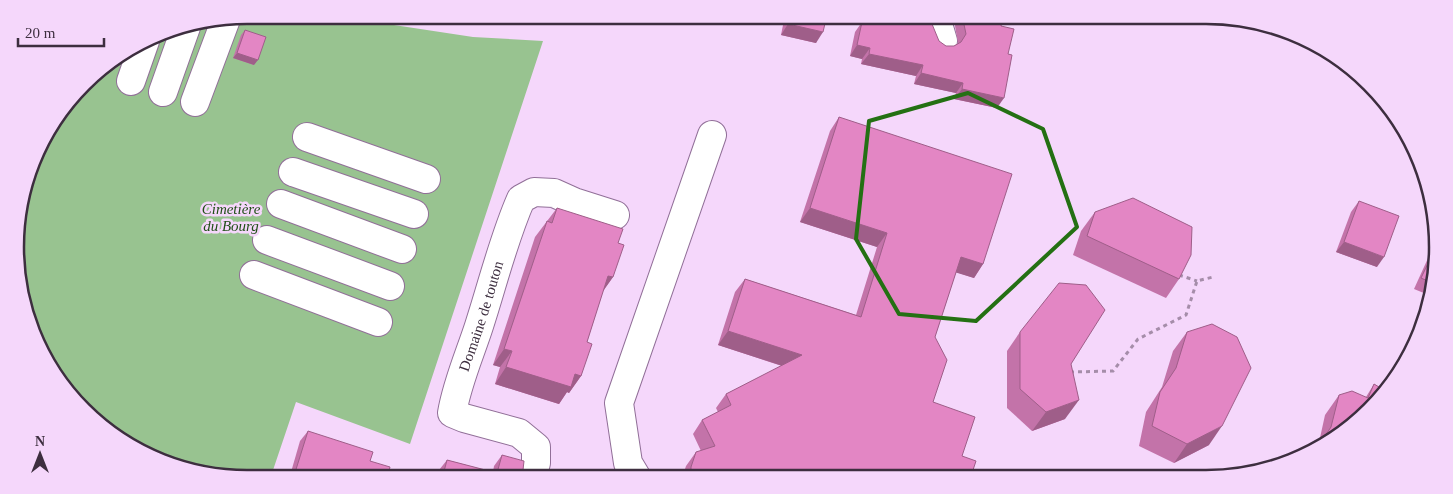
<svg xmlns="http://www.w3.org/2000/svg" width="1453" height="494" viewBox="0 0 1453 494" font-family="Georgia,serif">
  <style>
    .green { fill: #98c390 }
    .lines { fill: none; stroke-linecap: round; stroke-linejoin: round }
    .minor-casing { stroke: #916f98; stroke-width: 30 }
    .path { stroke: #a58da9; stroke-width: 3; stroke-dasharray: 4 4; stroke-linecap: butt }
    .minor { stroke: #fff; stroke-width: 28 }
    .wall { fill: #c373a9 }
    .shaded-wall { fill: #9f5e89 }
    .building { fill: #e386c4; stroke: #9f5e89 }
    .marked { fill: none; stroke: #247013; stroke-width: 4; stroke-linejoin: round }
    .labels { text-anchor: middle; stroke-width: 5; stroke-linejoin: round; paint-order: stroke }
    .park-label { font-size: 15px; font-style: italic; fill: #204f17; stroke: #f5d7fb }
    .street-label { font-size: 15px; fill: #3d2e3f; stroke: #f5d7fb }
    .rim { fill: none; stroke: #3d2e3f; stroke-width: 2.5 }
  </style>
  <rect width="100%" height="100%" fill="#f5d7fb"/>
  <!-- green -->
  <polygon class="green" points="247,15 328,15 473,37 543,41 410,444 296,402 270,479 247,479 187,471 118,440 54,376 23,307 17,217 39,144 94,73 158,33"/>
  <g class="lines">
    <defs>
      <g id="minor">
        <polyline points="940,15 938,24 943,41"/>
        <polyline points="131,81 145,41"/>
        <polyline points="163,92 186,27"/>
        <polyline points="195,102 226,19"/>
        <polyline points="307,137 426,179"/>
        <polyline points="293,172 414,214"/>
        <polyline points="281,204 402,249"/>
        <polyline points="267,240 390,286"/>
        <polyline points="254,275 378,322"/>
        <path id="s1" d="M531 478 536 463V447L519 433 464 418 452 413C457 383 470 354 479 326 493 283 503 240 521 199L534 192 554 193 574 202 615 215"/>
        <polyline points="637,478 628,463 619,403 712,135"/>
      </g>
    </defs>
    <!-- minor casing -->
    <use href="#minor" class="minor-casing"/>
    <!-- path -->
    <g class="path">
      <polyline points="1179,275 1197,281"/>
      <polyline points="1070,372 1113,371 1138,339 1186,315 1197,281 1213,277"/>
    </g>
    <!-- minor -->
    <use href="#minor" class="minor"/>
  </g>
  <!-- wall -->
  <g class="wall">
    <polygon points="785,15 827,15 816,43 781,35"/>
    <polygon points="876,15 888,15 946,46 954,46 958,43 955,26 957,15 1003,15 1001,26 1008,54 997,108 954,99 956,93 914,84 916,76 861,64 862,59 850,56 855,32 862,22 870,23"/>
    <polygon points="245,30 254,65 233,58 241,35"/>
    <polygon points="839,117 983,264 974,278 956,272 935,337 933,402 962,456 972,473 987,477 682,478 686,466 696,452 701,451 693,434 702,420 718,412 716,408 726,394 782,366 718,345 735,292 745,279 856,315 877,247 800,222 830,131"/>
    <polygon points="1359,201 1377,267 1336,252 1351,212"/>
    <polygon points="557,208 618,243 613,277 603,291 587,342 581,376 569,393 567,392 559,404 495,384 500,367 493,365 535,237"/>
    <polygon points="1095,212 1179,279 1166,298 1073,255 1081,231"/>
    <polygon points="1434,245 1431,296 1414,289"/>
    <polygon points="1020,332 1071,364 1065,419 1032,431 1007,408 1007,351"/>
    <polygon points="1187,332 1209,445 1174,463 1139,446 1146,412 1162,387 1173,351"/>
    <polygon points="1374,384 1384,390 1318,447 1325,415 1339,395 1366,397"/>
    <polygon points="308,431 370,461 387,479 289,479 300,441"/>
    <polygon points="502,455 523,470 523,478 437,479 439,470 447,460 493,472 494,466"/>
  </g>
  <!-- shaded-wall -->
  <g class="shaded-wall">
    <polygon points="788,24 823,32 816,43 781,35"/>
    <polygon points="857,45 870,48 862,59 850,56"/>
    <polygon points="237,53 258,60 254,65 233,58"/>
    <polygon points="869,54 923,65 916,76 861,64"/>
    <polygon points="921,73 963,83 956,93 914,84"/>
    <polygon points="962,89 1004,98 997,108 954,99"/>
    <polygon points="810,208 887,233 877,247 800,222"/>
    <polygon points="1344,242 1384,257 1377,267 1336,252"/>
    <polygon points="961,257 983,264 974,278 951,271"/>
    <polygon points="608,276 613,277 601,294"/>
    <polygon points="728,331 802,355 792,369 718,345"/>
    <polygon points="504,349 512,351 500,367 493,365"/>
    <polygon points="506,367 575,374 581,376 569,393 567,392 559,404 495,384"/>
    <polygon points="1079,400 1065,419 1032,431 1046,412"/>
    <polygon points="1222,426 1209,445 1174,463 1187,444"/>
  </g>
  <!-- building -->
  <g class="building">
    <polygon points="790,15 827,15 823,32 788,24"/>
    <polygon points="877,15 888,15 932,24 939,41 946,46 954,46 961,42 966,34 962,15 1003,15 1001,26 1014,29 1008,54 1012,55 1004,98 962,89 963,83 921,73 923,65 869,54 870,48 857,45 862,22 875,24"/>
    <polygon points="245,30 266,37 258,60 237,53"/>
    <polygon points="839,117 1012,174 983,264 961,257 935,337 947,360 933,402 975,417 962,456 976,461 972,473 987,477 915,478 910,476 909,478 691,478 691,467 696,452 715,446 702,420 731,405 726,394 802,355 728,331 745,279 861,317 887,233 810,208"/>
    <polygon points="1133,198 1192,227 1191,255 1179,279 1087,236 1095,212"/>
    <polygon points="1359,201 1399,216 1384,257 1344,242"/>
    <polygon points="557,208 623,229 618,243 624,245 613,277 608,276 587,342 592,344 581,376 575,374 571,387 506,367 512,351 504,349 547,221 552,223"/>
    <polygon points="1434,251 1432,283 1421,278"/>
    <polygon points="1059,283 1086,285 1105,310 1071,364 1079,400 1046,412 1020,389 1020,332"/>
    <polygon points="1212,324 1237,337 1251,368 1222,426 1187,444 1152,426 1160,392 1176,368 1187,332"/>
    <polygon points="1374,384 1384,390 1359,421 1315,451 1331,427 1339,395 1352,391 1368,398"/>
    <polygon points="308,431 373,452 370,461 390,467 387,479 293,479"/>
    <polygon points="502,455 524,461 523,470 525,474 523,478 442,479 447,460 497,473"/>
  </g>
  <!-- marked area -->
  <path class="marked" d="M968 93 1043 129 1077 227 976 321 899 314 856 239 869 121Z"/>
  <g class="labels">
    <!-- park labels -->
    <g class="park-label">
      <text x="231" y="214">Cimetière<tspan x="231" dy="17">du Bourg</tspan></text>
    </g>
    <!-- street labels -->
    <g class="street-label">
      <text dy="5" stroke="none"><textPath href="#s1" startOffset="225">Domaine de touton</textPath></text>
    </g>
  </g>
  <!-- crop -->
  <path d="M0 0H1453V494H0ZM247 24H1206A223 223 0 0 1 1429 247V247A223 223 0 0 1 1206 470H247A223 223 0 0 1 24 247V247A223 223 0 0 1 247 24Z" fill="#f5d7fb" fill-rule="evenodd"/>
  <path class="rim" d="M247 24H1206A223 223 0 0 1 1429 247V247A223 223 0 0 1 1206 470H247A223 223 0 0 1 24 247V247A223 223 0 0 1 247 24Z"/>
  <!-- north arrow -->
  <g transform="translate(40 454)" stroke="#f5d7fb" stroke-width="4" paint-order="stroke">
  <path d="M0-4L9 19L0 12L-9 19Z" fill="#3d2e3f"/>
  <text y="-8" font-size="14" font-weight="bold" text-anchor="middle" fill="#3d2e3f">N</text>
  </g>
  <!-- scale -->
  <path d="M18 38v8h86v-8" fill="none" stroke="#3d2e3f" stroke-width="2.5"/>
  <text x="25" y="38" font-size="15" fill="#3d2e3f" stroke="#f5d7fb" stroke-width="4" paint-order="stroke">20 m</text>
</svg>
